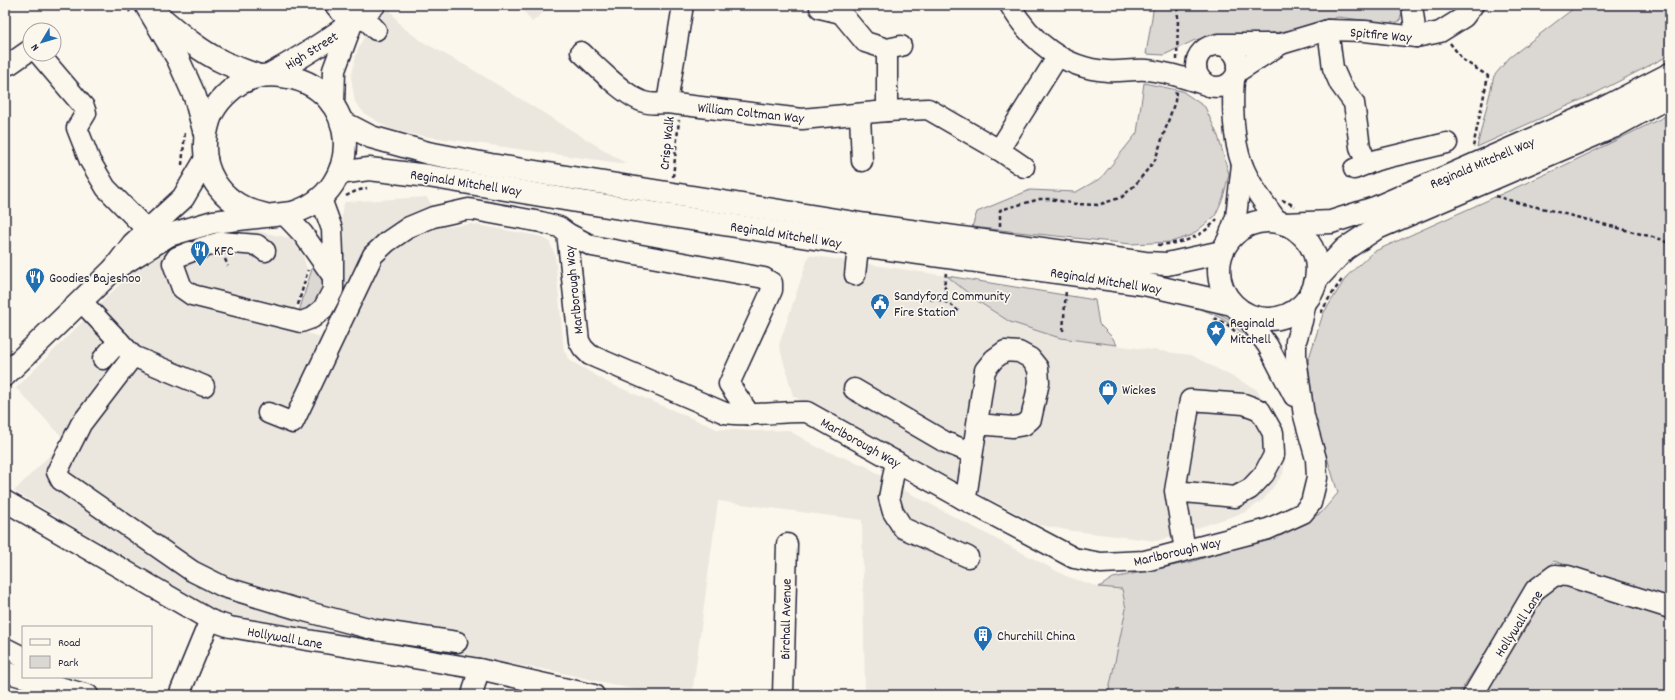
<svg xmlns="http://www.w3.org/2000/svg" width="1675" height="700" viewBox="0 0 1675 700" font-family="Dekko,sans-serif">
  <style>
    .built { fill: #ebe7df }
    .green { fill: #dbd8d3; stroke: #7e7d87 }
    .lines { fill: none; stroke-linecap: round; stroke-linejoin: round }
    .minor-casing { stroke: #22223b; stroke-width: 23 }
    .major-casing { stroke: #22223b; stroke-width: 25 }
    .path { stroke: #22223b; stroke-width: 2.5; stroke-dasharray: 4 3; stroke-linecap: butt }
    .minor { stroke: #fbf7ec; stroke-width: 20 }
    .major { stroke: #fbf7ec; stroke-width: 22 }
    .labels { text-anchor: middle; stroke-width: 3.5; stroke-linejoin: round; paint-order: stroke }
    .street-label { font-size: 14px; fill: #22223b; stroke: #fbf7ec }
    .poi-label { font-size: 14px; fill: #22223b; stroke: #fbf7ec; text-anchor: start }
  </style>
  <rect width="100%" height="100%" fill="#fbf7ec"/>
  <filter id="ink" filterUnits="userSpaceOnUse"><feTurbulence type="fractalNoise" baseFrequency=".025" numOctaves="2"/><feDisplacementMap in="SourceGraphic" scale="8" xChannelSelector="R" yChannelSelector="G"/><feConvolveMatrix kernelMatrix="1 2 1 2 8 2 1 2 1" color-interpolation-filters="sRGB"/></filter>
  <g filter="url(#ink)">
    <!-- built -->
    <g class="built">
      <polygon points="519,5 552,5 532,22"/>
      <polygon points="389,8 401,26 423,42 470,68 627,164 416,135 390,129 365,114 355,102 351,78 357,51 366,33"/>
      <polygon points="426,197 433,206 445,227 471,224 539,236 549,241 555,255 564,351 571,361 609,383 717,429 754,431 788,430 817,447 866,466 898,487 1066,576 1099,587 1122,589 1126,609 1108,695 865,695 862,520 718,501 692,695 659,695 553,671 227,615 213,609 14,491 65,440 16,388 132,272 162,254 226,233 255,231 291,238 303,256 307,269 290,328 320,337 331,316 343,277 344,254 340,238 345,236 342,219 342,209 345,202"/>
      <polygon points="809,255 947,276 979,302 1010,322 1060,338 1191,355 1256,389 1277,418 1284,439 1285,460 1283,474 1264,499 1246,512 1157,541 1073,531 1039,525 793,396 779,345"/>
    </g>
    <!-- green -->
    <g class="green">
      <polygon points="1154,5 1397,5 1402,13 1400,20 1395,24 1338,17 1300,29 1272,33 1216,36 1195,40 1164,55 1146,54"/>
      <polygon points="1578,5 1670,5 1670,55 1592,95 1477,147 1494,76 1509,58"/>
      <polygon points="1144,83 1182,91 1205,107 1218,136 1229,174 1223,198 1215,216 1192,235 1171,242 1131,244 972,227 977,212 1030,190 1076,192 1101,178 1137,133"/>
      <polygon points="1670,114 1670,598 1554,561 1527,589 1458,695 1108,695 1126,609 1122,589 1099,587 1113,578 1191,562 1237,547 1282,535 1321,513 1338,493 1314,415 1308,361 1323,314 1347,276 1373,252 1557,169"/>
      <polygon points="314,262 323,282 324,296 304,312 299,312"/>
      <polygon points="947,276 1095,300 1099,324 1112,337 1117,345 1060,338 1010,322 979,302"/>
      <path d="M1140 289 1214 311 1231 320 1258 345 1255 346 1253 345C1245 337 1239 329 1230 324 1203 305 1169 301 1140 289Z"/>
      <polygon points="1565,581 1670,618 1670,695 1478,695 1535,600"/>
    </g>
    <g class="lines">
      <defs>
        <g id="minor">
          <polyline points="335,5 351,24"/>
          <polyline points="840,5 841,13 865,42 887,49 901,46"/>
          <path d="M1010 5C1030 41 1064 68 1107 71 1120 72 1134 69 1147 70 1168 72 1189 79 1209 86"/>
          <polyline points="1412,5 1416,37"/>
          <polyline points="820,8 841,13"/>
          <polyline points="362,15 376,30"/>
          <polyline points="1328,30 1333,68 1340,84 1354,103 1360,147 1367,164"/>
          <polyline points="1218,44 1281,44 1328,30 1365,31 1416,37 1440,32 1464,17 1473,5"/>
          <circle cx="1217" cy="66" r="21"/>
          <polyline points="887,49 887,111"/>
          <path d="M581 52C596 66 628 100 648 103 654 104 661 103 667 103L802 119 887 111 928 109 999 150 1024 167"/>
          <polyline points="39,54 84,107 86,113 77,128 90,161 106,188 147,230"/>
          <polyline points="10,64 30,50"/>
          <polyline points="1237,72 1281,44"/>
          <path d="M1234 79C1232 104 1233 140 1242 164 1250 185 1265 204 1278 222"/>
          <polyline points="667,103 683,5"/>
          <polyline points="860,115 862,161"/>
          <polyline points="999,150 1058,56"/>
          <polyline points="1354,169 1377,160 1447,143"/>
          <polyline points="284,214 303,234 332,275"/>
          <polyline points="567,233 592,246 764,278 772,283 772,290 729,384 750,415"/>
          <polyline points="1227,242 1236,217 1242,164"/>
          <polyline points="201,248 221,242 257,245 265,251"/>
          <polyline points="190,252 177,257 173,263 182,288 192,295 301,322 312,318 323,309 333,290 333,254 332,229 321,199"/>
          <polyline points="855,275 860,229"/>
          <polyline points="81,301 133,356 204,386"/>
          <polyline points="1245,314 1268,346 1294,396"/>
          <polyline points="133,356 81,424 57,472 61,480 192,571 224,587 297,609 376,630 457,642"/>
          <polyline points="103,359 119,341"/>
          <polyline points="854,389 945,442 972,453"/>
          <path d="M268 413 293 423 373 255 387 242 409 227 433 217 469 209 541 222 559 227 567 233 579 341 583 348 590 355 725 413C752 417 779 411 807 412L963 499 1074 558 1101 563 1145 561 1268 529 1303 513 1311 503 1317 478 1316 459 1304 416 1296 358V341L1302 321 1306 301"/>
          <polyline points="896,461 889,498 893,512 903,528 968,557"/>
          <polyline points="1175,491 1190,400 1244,404 1260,410 1273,433 1274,455 1264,474 1250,489 1235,497 1175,491 1185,550"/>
          <polyline points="963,499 967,491 985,370 994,359 1005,351 1019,352 1030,358 1038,368 1039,382 1031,419 1024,425 1013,427 977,424"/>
          <polyline points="5,501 210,620 230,627 479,669 594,695"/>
          <polyline points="5,648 23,657"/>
          <polyline points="5,672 88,695"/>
          <polyline points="179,695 210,620"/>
          <polyline points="472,695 479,669"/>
          <polyline points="783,695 787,544"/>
          <polyline points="1473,695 1535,590 1555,575 1568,576 1670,608"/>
        </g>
        <g id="major">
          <polyline points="146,5 178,59 195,97 205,134"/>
          <path d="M159 16C178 32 198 50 221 61 233 67 246 71 259 76"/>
          <path d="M271 74C309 53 341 33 374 5"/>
          <polyline points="333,105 334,70 351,24"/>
          <polyline points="342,122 371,137 428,153 491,165 861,224 1145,263 1167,264 1222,252"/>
          <polyline points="339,173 369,169 428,176 582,202 859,245 1144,284 1232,304"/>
          <circle cx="1268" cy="270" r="49"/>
          <polyline points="1285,224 1331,222 1375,208 1602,109 1670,74"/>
          <path d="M114 269 169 235 213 222 292 213C367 191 361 85 282 76 267 74 253 76 239 84 226 93 214 105 209 121 195 167 219 205 266 215"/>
          <polyline points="1316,280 1345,249 1375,229 1613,127 1670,96"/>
          <polyline points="5,375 114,269 133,244 183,198 206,159"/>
        </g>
      </defs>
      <!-- minor casing -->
      <use href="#minor" class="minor-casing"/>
      <!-- major casing -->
      <use href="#major" class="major-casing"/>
      <!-- path -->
      <g class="path">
        <polyline points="125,5 130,12"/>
        <polyline points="1450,43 1463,60 1488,76 1473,147"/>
        <polyline points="1177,60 1178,18 1177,5"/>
        <polyline points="182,165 185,132"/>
        <polyline points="673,177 679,120"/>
        <polyline points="346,196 356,191 367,188"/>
        <polyline points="1495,196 1523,204 1546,209 1660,239 1670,244"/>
        <polyline points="1282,200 1295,206"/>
        <polyline points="1000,226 1000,210 1040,199 1050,199 1076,204 1098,205 1122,197 1136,184 1155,160 1175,101 1176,91"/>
        <path d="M1158 245C1183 243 1200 239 1217 219"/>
        <polyline points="225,259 228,266"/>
        <polyline points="946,290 944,286 946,273"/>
        <path d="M930 299C943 300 950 302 959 312"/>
        <polyline points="298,305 308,270"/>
        <polyline points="1321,313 1328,300 1343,278"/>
        <polyline points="1214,318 1228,325 1238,334"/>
        <polyline points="1063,331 1066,290"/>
      </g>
      <!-- minor -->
      <use href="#minor" class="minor"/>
      <!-- major -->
      <use href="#major" class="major"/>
    </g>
  </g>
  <!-- icons -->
  <defs>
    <symbol id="restaurant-pin" viewBox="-11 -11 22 30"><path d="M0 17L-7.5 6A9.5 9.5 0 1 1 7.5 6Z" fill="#1f6fb2" stroke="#fbf7ec"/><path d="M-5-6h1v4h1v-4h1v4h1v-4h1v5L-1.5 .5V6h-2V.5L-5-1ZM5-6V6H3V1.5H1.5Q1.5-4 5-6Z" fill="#fff"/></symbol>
    <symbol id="civic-pin" viewBox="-11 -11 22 30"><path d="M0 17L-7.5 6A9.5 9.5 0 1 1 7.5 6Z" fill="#1f6fb2" stroke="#fbf7ec"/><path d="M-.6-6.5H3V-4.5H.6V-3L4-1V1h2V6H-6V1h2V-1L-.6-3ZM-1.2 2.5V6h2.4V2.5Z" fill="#fff"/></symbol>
    <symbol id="sight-pin" viewBox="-11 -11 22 30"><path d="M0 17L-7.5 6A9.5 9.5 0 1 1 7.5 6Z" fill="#1f6fb2" stroke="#fbf7ec"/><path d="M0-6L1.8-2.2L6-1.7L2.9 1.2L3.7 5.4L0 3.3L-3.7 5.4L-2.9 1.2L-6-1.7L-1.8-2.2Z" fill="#fff"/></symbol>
    <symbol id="shop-pin" viewBox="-11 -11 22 30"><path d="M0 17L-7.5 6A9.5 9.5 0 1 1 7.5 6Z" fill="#1f6fb2" stroke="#fbf7ec"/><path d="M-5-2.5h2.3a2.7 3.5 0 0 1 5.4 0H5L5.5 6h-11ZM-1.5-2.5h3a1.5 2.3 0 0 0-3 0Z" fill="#fff"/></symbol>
    <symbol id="building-pin" viewBox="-11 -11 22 30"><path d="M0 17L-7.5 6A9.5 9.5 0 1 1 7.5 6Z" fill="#1f6fb2" stroke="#fbf7ec"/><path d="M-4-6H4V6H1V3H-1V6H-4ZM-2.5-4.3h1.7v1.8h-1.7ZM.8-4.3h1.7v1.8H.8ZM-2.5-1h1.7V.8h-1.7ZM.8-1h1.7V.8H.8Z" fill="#fff"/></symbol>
  </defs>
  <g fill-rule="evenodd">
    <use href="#restaurant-pin" x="189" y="239" width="22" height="30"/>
    <use href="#restaurant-pin" x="24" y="266" width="22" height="30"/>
    <use href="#civic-pin" x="869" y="292" width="22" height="30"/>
    <use href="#sight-pin" x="1205" y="319" width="22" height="30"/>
    <use href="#shop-pin" x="1097" y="378" width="22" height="30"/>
    <use href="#building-pin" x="972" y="624" width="22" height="30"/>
  </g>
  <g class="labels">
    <!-- street labels -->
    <g class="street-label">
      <text transform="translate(1381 34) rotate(5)" y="5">Spitfire Way</text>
      <text transform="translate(311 50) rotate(-32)" y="5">High Street</text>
      <text transform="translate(751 112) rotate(6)" y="5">William Coltman Way</text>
      <text transform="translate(666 143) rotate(-84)" y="5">Crisp Walk</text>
      <text transform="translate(1482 162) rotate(-23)" y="5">Reginald Mitchell Way</text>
      <text transform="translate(466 182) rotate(9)" y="5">Reginald Mitchell Way</text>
      <text transform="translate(786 234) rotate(9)" y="5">Reginald Mitchell Way</text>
      <text transform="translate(1106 280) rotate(9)" y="5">Reginald Mitchell Way</text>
      <text transform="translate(573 290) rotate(-96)" y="5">Marlborough Way</text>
      <text transform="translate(861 442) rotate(29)" y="5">Marlborough Way</text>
      <text transform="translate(1177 551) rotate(-13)" y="5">Marlborough Way</text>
      <text transform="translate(785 619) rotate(-89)" y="5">Birchall Avenue</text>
      <text transform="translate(1518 623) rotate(-57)" y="5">Hollywall Lane</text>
      <text transform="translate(285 637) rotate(10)" y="5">Hollywall Lane</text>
    </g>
    <!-- poi labels -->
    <g class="poi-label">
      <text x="214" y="255">KFC</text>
      <text x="49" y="282">Goodies Bajeshoo</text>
      <text x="894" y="300">Sandyford Community<tspan x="894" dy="16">Fire Station</tspan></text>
      <text x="1230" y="327">Reginald<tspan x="1230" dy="16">Mitchell</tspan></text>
      <text x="1122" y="394">Wickes</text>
      <text x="997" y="640">Churchill China</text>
    </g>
  </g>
  <!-- margin -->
  <rect width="1675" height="700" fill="none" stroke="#fbf7ec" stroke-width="20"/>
  <rect x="10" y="10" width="1655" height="680" fill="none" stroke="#22223b" stroke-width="1.5" filter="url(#ink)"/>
  <!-- legend -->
  <rect x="22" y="626" width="130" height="52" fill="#fbf7ec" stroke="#a4a2a5"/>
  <rect x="30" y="639" width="20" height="6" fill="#fbf7ec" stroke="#a4a2a5"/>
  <text x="58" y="646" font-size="12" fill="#22223b">Road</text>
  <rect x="30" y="656" width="20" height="12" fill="#dbd8d3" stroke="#a4a2a5"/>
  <text x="58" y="666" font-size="12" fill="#22223b">Park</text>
  <!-- north arrow -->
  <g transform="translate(42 42) rotate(232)"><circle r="19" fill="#fbf7ec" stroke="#a4a2a5"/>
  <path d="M0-3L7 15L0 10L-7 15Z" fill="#1f6fb2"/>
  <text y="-6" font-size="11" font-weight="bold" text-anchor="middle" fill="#22223b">N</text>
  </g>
</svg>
